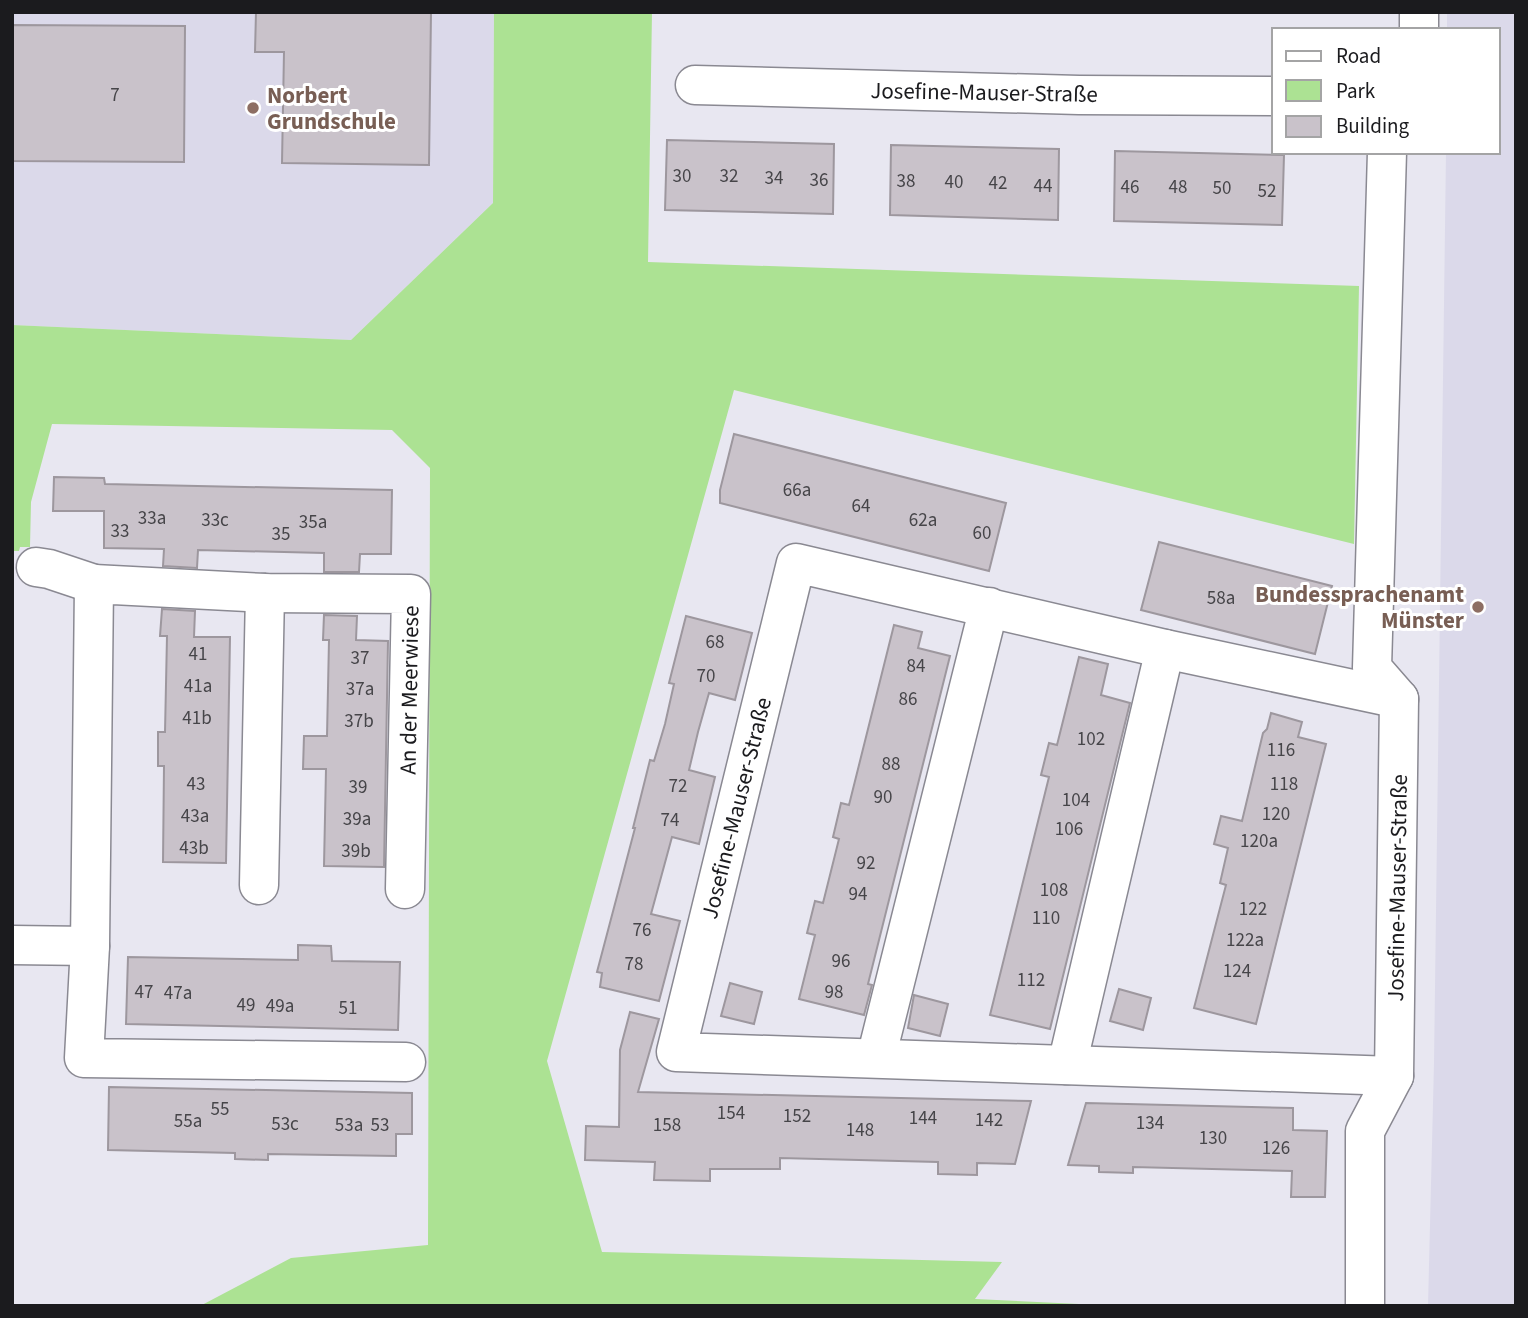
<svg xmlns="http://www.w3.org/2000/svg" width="1528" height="1318" viewBox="0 0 1528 1318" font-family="'Source Sans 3',sans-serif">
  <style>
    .built { fill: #dbd9ea }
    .green { fill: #ace293 }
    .building { fill: #c9c2ca; stroke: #9d979e; stroke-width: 2 }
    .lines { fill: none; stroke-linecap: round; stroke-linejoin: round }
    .minor-casing { stroke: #8a8992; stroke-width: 41 }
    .minor { stroke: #fff; stroke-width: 38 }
    .education-dot { fill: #8d6e63; stroke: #fff; stroke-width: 2.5 }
    .labels { text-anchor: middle; stroke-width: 6; stroke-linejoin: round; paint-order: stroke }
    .number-label { font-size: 19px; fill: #464549 }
    .street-label { font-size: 23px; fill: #1b1b1e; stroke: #fff }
    .education-label { font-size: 23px; font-weight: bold; fill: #785e54; stroke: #fff; text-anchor: start }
  </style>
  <rect width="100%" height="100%" fill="#e8e7f1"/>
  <!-- built -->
  <g class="built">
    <polygon points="12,12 494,12 493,203 351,340 12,325"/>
    <polygon points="1447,12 1516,12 1516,1306 1428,1306 1434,1063 1446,152 1498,152 1498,30 1447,30"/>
  </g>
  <!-- green -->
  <polygon class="green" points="494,12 652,12 648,262 1359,286 1354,544 734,390 547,1061 602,1252 1002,1262 975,1299 1121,1306 200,1306 291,1258 428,1245 430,468 392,430 52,424 31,502 30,547 20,547 19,551 12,551 12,325 351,340 493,203"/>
  <!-- building -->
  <g class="building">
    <polygon points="256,12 431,12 429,165 282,163 284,52 255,52"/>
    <polygon points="12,25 185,26 184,162 12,161"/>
    <polygon points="667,140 834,144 833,214 665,210"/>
    <polygon points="891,145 1059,149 1058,220 890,215"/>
    <polygon points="1115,151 1284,155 1282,225 1114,221"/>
    <polygon points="734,434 1006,503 989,571 720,503 720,490"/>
    <polygon points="54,477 104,478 105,484 392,490 391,554 360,554 359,572 324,572 324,553 198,550 197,568 163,566 164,549 104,548 104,511 53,511"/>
    <polygon points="1159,542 1332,586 1315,654 1141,610"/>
    <polygon points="162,609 195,611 194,637 230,637 226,863 163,862 164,766 158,766 158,732 165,732 167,636 160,636"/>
    <polygon points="324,615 357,616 356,640 388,641 384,867 324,866 326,769 303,769 304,736 327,736 329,640 323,640"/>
    <polygon points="686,616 752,633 735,700 709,693 698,732 689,770 715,777 699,844 672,837 651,914 680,921 659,1001 600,987 602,973 597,972 635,828 633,828 650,760 654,761 665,724 674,684 669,683"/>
    <polygon points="894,625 922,632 918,648 950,656 868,984 872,985 864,1015 799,999 815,935 807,933 815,901 823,903 839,839 833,837 841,803 849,805"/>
    <polygon points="1079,657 1108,664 1101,695 1130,703 1050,1029 990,1015 1049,777 1041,775 1049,743 1057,745"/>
    <polygon points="1271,713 1302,722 1298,737 1326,744 1256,1024 1194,1008 1226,885 1220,883 1228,848 1214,844 1221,816 1242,821 1263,733 1267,729"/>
    <polygon points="298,945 331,946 332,961 400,962 398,1030 126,1024 128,957 298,960"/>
    <polygon points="730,983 762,992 754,1024 721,1016"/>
    <polygon points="1119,989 1151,998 1143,1030 1110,1021"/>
    <polygon points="914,995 948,1004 940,1036 908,1028"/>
    <polygon points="630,1012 659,1019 638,1092 1031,1101 1015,1164 977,1163 977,1175 938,1174 938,1162 780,1158 780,1169 710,1169 710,1181 654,1180 655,1162 585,1160 586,1126 619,1127 620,1050"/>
    <polygon points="109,1087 412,1093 412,1134 396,1134 396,1156 268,1154 268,1160 235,1159 235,1153 108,1150"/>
    <polygon points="1086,1103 1293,1108 1293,1130 1327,1131 1325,1197 1291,1197 1292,1171 1133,1167 1133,1173 1099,1172 1099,1166 1068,1165"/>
  </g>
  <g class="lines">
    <defs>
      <g id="minor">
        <polyline points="1419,30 1419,12"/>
        <polyline points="695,85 1079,95 1274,96"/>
        <polyline points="36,567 49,569 94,584"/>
        <polyline points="259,885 265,593"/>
        <polyline points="12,945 90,946 84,1058 406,1062"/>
        <polyline points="90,946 94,584 265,593 411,594 405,889"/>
        <polyline points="876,1058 989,607"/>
        <polyline points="1067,1065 1165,649"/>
        <polyline points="1394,1076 676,1052 796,563 1165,649 1399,699"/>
        <polyline points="1365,1306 1365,1131 1394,1076 1399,699 1372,668 1387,152"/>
      </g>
    </defs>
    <!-- minor casing -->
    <use href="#minor" class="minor-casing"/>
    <!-- minor -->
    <use href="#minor" class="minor"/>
  </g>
  <!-- markers -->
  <g class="education-dot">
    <circle cx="253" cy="108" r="7"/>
    <circle cx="1478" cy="607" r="7"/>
  </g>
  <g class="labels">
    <!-- number labels -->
    <g class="number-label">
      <text x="115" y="101">7</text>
      <text x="682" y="182">30</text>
      <text x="729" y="182">32</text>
      <text x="774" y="184">34</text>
      <text x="819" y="186">36</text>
      <text x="906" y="187">38</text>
      <text x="954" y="188">40</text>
      <text x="998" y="189">42</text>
      <text x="1043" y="192">44</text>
      <text x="1130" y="193">46</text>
      <text x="1178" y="193">48</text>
      <text x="1222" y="194">50</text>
      <text x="1267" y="197">52</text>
      <text x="797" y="496">66a</text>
      <text x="861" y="512">64</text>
      <text x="152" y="524">33a</text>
      <text x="215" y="526">33c</text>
      <text x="923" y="526">62a</text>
      <text x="313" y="528">35a</text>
      <text x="120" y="537">33</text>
      <text x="982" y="539">60</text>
      <text x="281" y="540">35</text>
      <text x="1221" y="604">58a</text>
      <text x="715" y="648">68</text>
      <text x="198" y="660">41</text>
      <text x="360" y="664">37</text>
      <text x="916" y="672">84</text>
      <text x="706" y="682">70</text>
      <text x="198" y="692">41a</text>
      <text x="360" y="695">37a</text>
      <text x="908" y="705">86</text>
      <text x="197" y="724">41b</text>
      <text x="359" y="727">37b</text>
      <text x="1091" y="745">102</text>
      <text x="1281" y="756">116</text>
      <text x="891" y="770">88</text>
      <text x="196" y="790">43</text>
      <text x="1284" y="790">118</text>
      <text x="678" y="792">72</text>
      <text x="358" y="793">39</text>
      <text x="883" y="803">90</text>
      <text x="1076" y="806">104</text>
      <text x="1276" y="820">120</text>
      <text x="195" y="822">43a</text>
      <text x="357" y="825">39a</text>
      <text x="670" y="826">74</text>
      <text x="1069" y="835">106</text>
      <text x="1259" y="847">120a</text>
      <text x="194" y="854">43b</text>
      <text x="356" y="857">39b</text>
      <text x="866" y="869">92</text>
      <text x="1054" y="896">108</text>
      <text x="858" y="900">94</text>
      <text x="1253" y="915">122</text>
      <text x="1046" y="924">110</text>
      <text x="642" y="936">76</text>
      <text x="1245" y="946">122a</text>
      <text x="841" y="967">96</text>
      <text x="634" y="970">78</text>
      <text x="1237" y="977">124</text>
      <text x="1031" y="986">112</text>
      <text x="144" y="998">47</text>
      <text x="834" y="998">98</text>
      <text x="178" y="999">47a</text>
      <text x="246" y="1011">49</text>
      <text x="280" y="1012">49a</text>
      <text x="348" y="1014">51</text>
      <text x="220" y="1115">55</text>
      <text x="731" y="1119">154</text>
      <text x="797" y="1122">152</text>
      <text x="923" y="1124">144</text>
      <text x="989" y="1126">142</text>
      <text x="188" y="1127">55a</text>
      <text x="1150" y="1129">134</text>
      <text x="285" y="1130">53c</text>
      <text x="349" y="1131">53a</text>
      <text x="380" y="1131">53</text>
      <text x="667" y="1131">158</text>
      <text x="860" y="1136">148</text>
      <text x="1213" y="1144">130</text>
      <text x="1276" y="1154">126</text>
    </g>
    <!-- street labels -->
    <g class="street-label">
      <text transform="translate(984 92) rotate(1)" y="8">Josefine-Mauser-Straße</text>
      <text transform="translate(409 690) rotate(-89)" y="8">An der Meerwiese</text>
      <text transform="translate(736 808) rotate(-76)" y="8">Josefine-Mauser-Straße</text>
      <text transform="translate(1397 888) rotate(-89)" y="8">Josefine-Mauser-Straße</text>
    </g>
    <!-- education labels -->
    <g class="education-label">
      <text x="267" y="103">Norbert<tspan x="267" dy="26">Grundschule</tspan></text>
      <text x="1464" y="602" text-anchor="end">Bundessprachenamt<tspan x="1464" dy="26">Münster</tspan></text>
    </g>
  </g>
  <!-- border -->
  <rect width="1528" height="1318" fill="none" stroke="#1b1b1e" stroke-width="28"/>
  <!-- legend -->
  <rect x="1272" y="28" width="228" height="126" fill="#ffffff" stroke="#a4a4a5" stroke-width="2"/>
  <rect x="1286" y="51" width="35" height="10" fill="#ffffff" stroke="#a4a4a5" stroke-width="2"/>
  <text x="1336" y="63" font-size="21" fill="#1b1b1e">Road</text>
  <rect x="1286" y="80" width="35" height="21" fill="#ace293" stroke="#a4a4a5" stroke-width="2"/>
  <text x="1336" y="98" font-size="21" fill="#1b1b1e">Park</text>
  <rect x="1286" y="116" width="35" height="21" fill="#c9c2ca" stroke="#a4a4a5" stroke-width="2"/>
  <text x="1336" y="133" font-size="21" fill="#1b1b1e">Building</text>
</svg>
